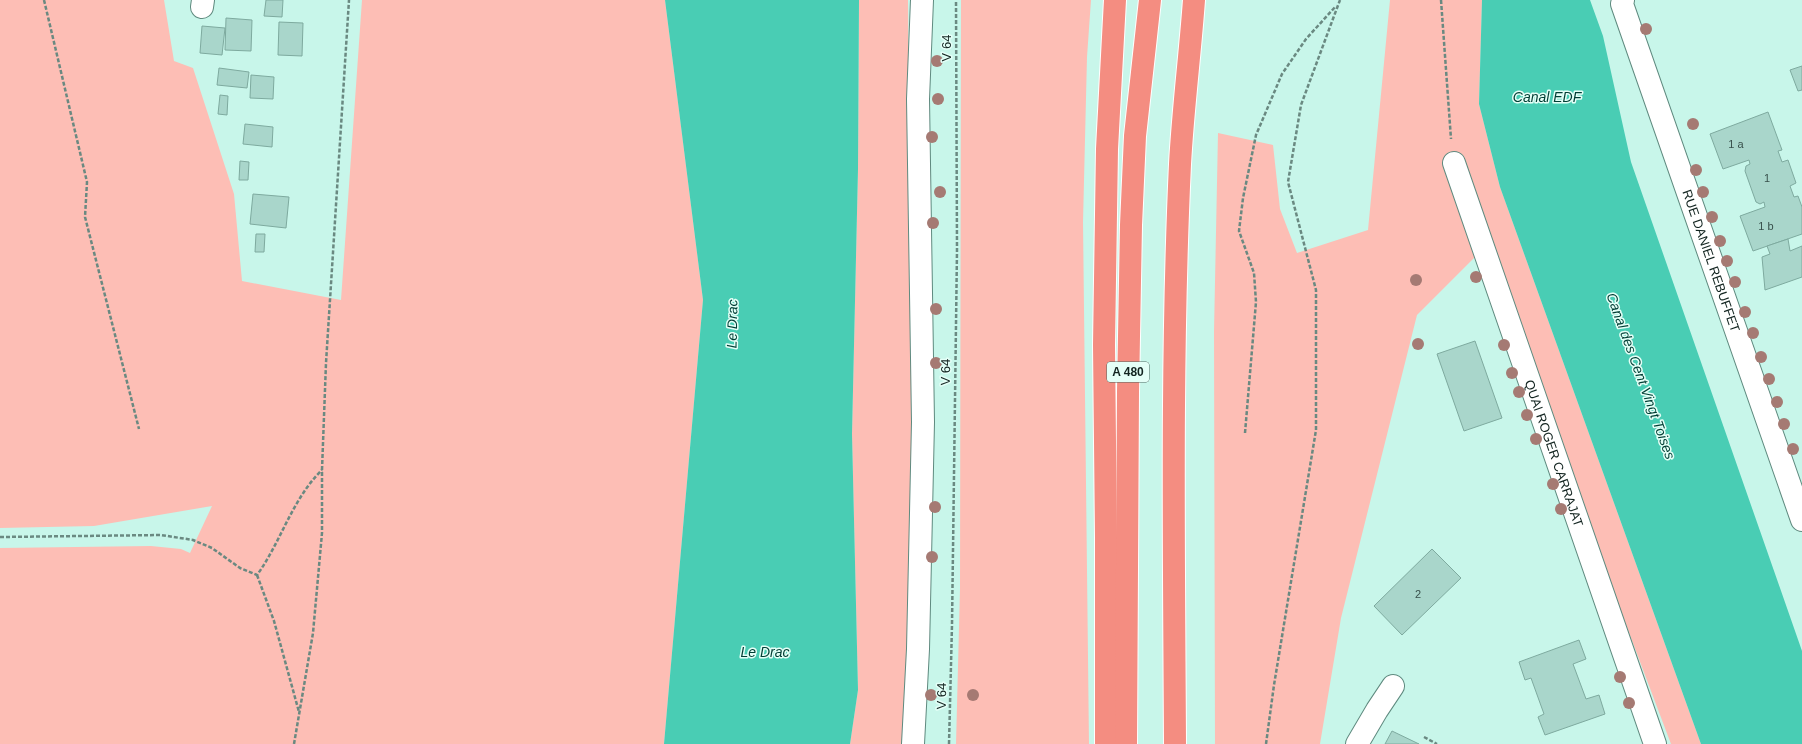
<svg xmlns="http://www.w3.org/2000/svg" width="1802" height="744" viewBox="0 0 1802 744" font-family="Arial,sans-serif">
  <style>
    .green { fill: #fdbeb5 }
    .water { fill: #49cdb4 }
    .building { fill: #a9d6cb; stroke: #7eaa9f }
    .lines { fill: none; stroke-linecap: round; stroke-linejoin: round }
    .minor-casing { stroke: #5f8a7f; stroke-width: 24 }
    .highway-casing { stroke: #fff; stroke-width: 24 }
    .path { stroke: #6a8981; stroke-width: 2.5; stroke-dasharray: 4 2; stroke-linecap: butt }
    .minor { stroke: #fff; stroke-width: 22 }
    .highway { stroke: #f48d81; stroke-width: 22 }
    .tree { fill: #a57a73 }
    .labels { text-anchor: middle; stroke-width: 3; stroke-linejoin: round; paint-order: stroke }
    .number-label { font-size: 11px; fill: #38504b }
    .shield { fill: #e4fff7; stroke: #516660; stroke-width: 1 }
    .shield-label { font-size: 12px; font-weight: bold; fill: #122420 }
    .street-label { font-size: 13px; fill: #122420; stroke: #e4fff7 }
    .water-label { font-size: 14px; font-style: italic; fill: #003e34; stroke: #e4fff7 }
  </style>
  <rect width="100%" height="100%" fill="#c8f6ea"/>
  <!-- green -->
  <g class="green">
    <polygon points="0,0 164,0 174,61 193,68 234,194 242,281 341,300 362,0 665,0 703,300 664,744 0,744 0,548 151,546 181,549 190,553 212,506 94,526 0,528"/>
    <polygon points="859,0 908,0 912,431 907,690 902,744 850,744 858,690 852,434 858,169"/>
    <polygon points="961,0 1091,0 1087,57 1083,222 1089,744 956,744 960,589"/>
    <polygon points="1390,0 1482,0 1479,104 1500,187 1701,744 1671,744 1484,248 1417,315 1341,618 1320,744 1215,744 1214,332 1218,133 1273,145 1280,209 1297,253 1368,230"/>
  </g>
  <!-- water -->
  <g class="water">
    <polygon points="665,0 859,0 858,169 852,434 858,690 850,744 664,744 703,300"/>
    <polygon points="1482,0 1590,0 1603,36 1631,162 1802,651 1802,744 1701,744 1500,187 1479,104"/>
  </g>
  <!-- building -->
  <g class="building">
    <polygon points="266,0 283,0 282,17 264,16"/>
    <polygon points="226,18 252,20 251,51 225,50"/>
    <polygon points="279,22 303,23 302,56 278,55"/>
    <polygon points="202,26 225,28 222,55 200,53"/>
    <polygon points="1802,66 1802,90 1798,91 1790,70"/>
    <polygon points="219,68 249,72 247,88 217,85"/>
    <polygon points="251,75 274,77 273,99 250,98"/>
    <polygon points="220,95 228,96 227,115 218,114"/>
    <polygon points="1768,112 1782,150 1778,151 1782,162 1788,160 1796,183 1790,186 1794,197 1798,196 1802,207 1802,234 1753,251 1740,216 1765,207 1764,202 1760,204 1756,202 1745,171 1746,166 1750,164 1749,160 1723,169 1710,134"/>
    <polygon points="245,124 273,127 272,147 243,144"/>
    <polygon points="240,161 249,162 248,180 239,180"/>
    <polygon points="253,194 289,197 286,228 250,224"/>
    <polygon points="256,234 265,234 264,252 255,252"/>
    <polygon points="1788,239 1790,251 1802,246 1802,277 1765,290 1762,257 1770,254 1767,246"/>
    <polygon points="1475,341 1502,418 1464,431 1437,354"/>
    <polygon points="1432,549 1461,578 1402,635 1374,606"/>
    <polygon points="1579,640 1586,659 1573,664 1586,699 1599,695 1605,714 1545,735 1538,717 1544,714 1531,678 1525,680 1519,662"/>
    <polygon points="1392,731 1419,744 1385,744"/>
  </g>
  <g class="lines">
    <defs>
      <g id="minor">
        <path id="s1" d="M1623 0 1622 4 1802 520"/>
        <polyline points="202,7 203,0"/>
        <path id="s2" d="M1454 163 1655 744"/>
        <polyline points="913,744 918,649 923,422 918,99 922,0"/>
        <polyline points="1357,744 1377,710 1393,686"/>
      </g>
      <g id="highway">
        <polyline points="1106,744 1106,538 1104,345 1107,149 1115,0"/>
        <polyline points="1126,744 1128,392 1131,225 1135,136 1150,0"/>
        <path d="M1175 744C1174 551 1171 357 1180 164 1183 109 1190 55 1194 0"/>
      </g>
    </defs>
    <!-- minor casing -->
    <use href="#minor" class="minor-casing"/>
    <!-- highway casing -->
    <use href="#highway" class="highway-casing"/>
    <!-- path -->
    <g class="path">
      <polyline points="44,0 87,182 85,217 139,429"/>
      <polyline points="1441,0 1451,139"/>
      <polyline points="1245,433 1256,302 1254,273 1239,231 1243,198 1256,135 1282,74 1306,39 1336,6"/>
      <path d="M0 537 161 535 193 540 212 548 240 568 257 575C281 542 292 499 322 470"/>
      <polyline points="257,575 274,621 299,712"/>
      <polyline points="1424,737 1437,744"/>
      <polyline points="294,744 313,633 322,533 322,470 326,363 349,0"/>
      <polyline points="949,744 952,625 957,250 956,0"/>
      <polyline points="1266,744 1274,685 1316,430 1316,290 1288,182 1301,105 1340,0"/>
    </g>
    <!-- minor -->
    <use href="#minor" class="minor"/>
    <!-- highway -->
    <use href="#highway" class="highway"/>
  </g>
  <!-- trees -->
  <g class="tree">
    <circle cx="1646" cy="29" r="6"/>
    <circle cx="937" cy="61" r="6"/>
    <circle cx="938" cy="99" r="6"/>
    <circle cx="1693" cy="124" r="6"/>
    <circle cx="932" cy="137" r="6"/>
    <circle cx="1696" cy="170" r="6"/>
    <circle cx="940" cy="192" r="6"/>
    <circle cx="1703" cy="192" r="6"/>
    <circle cx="1712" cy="217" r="6"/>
    <circle cx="933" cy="223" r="6"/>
    <circle cx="1720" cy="241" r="6"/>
    <circle cx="1727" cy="261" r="6"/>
    <circle cx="1476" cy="277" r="6"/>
    <circle cx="1416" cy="280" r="6"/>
    <circle cx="1735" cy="282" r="6"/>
    <circle cx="936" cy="309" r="6"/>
    <circle cx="1745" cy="312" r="6"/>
    <circle cx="1753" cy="333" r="6"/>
    <circle cx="1418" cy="344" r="6"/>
    <circle cx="1504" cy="345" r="6"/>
    <circle cx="1761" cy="357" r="6"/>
    <circle cx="936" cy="363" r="6"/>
    <circle cx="1512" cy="373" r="6"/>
    <circle cx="1769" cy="379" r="6"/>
    <circle cx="1519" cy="392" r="6"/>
    <circle cx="1777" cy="402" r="6"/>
    <circle cx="1527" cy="415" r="6"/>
    <circle cx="1784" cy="424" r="6"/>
    <circle cx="1536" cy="439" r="6"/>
    <circle cx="1793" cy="449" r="6"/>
    <circle cx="1553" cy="484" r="6"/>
    <circle cx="935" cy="507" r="6"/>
    <circle cx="1561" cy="509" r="6"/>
    <circle cx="932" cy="557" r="6"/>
    <circle cx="1620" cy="677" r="6"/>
    <circle cx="931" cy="695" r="6"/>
    <circle cx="973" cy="695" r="6"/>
    <circle cx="1629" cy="703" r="6"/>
  </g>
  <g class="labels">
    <!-- number labels -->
    <g class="number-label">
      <text x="1736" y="148">1 a</text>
      <text x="1767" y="182">1</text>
      <text x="1766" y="230">1 b</text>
      <text x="1418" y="598">2</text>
    </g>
    <!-- shield labels -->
    <rect class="shield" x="1107" y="362" width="42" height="20" rx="3"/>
    <g class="shield-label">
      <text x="1128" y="376">A 480</text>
    </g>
    <!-- street labels -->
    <g class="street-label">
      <text transform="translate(946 48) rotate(-90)" y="5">V 64</text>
      <text dy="5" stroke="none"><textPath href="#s1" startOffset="276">RUE DANIEL REBUFFET</textPath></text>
      <text transform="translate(945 372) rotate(-89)" y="5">V 64</text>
      <text dy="5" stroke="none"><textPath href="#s2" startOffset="307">QUAI ROGER CARRAJAT</textPath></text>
      <text transform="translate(941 696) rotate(-89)" y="5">V 64</text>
    </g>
    <!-- water labels -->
    <g class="water-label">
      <text x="1547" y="102">Canal EDF</text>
      <text transform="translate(732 324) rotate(-89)" y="5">Le Drac</text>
      <text transform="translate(1641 376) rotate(70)" y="5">Canal des Cent Vingt Toises</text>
      <text x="765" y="657">Le Drac</text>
    </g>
  </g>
</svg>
